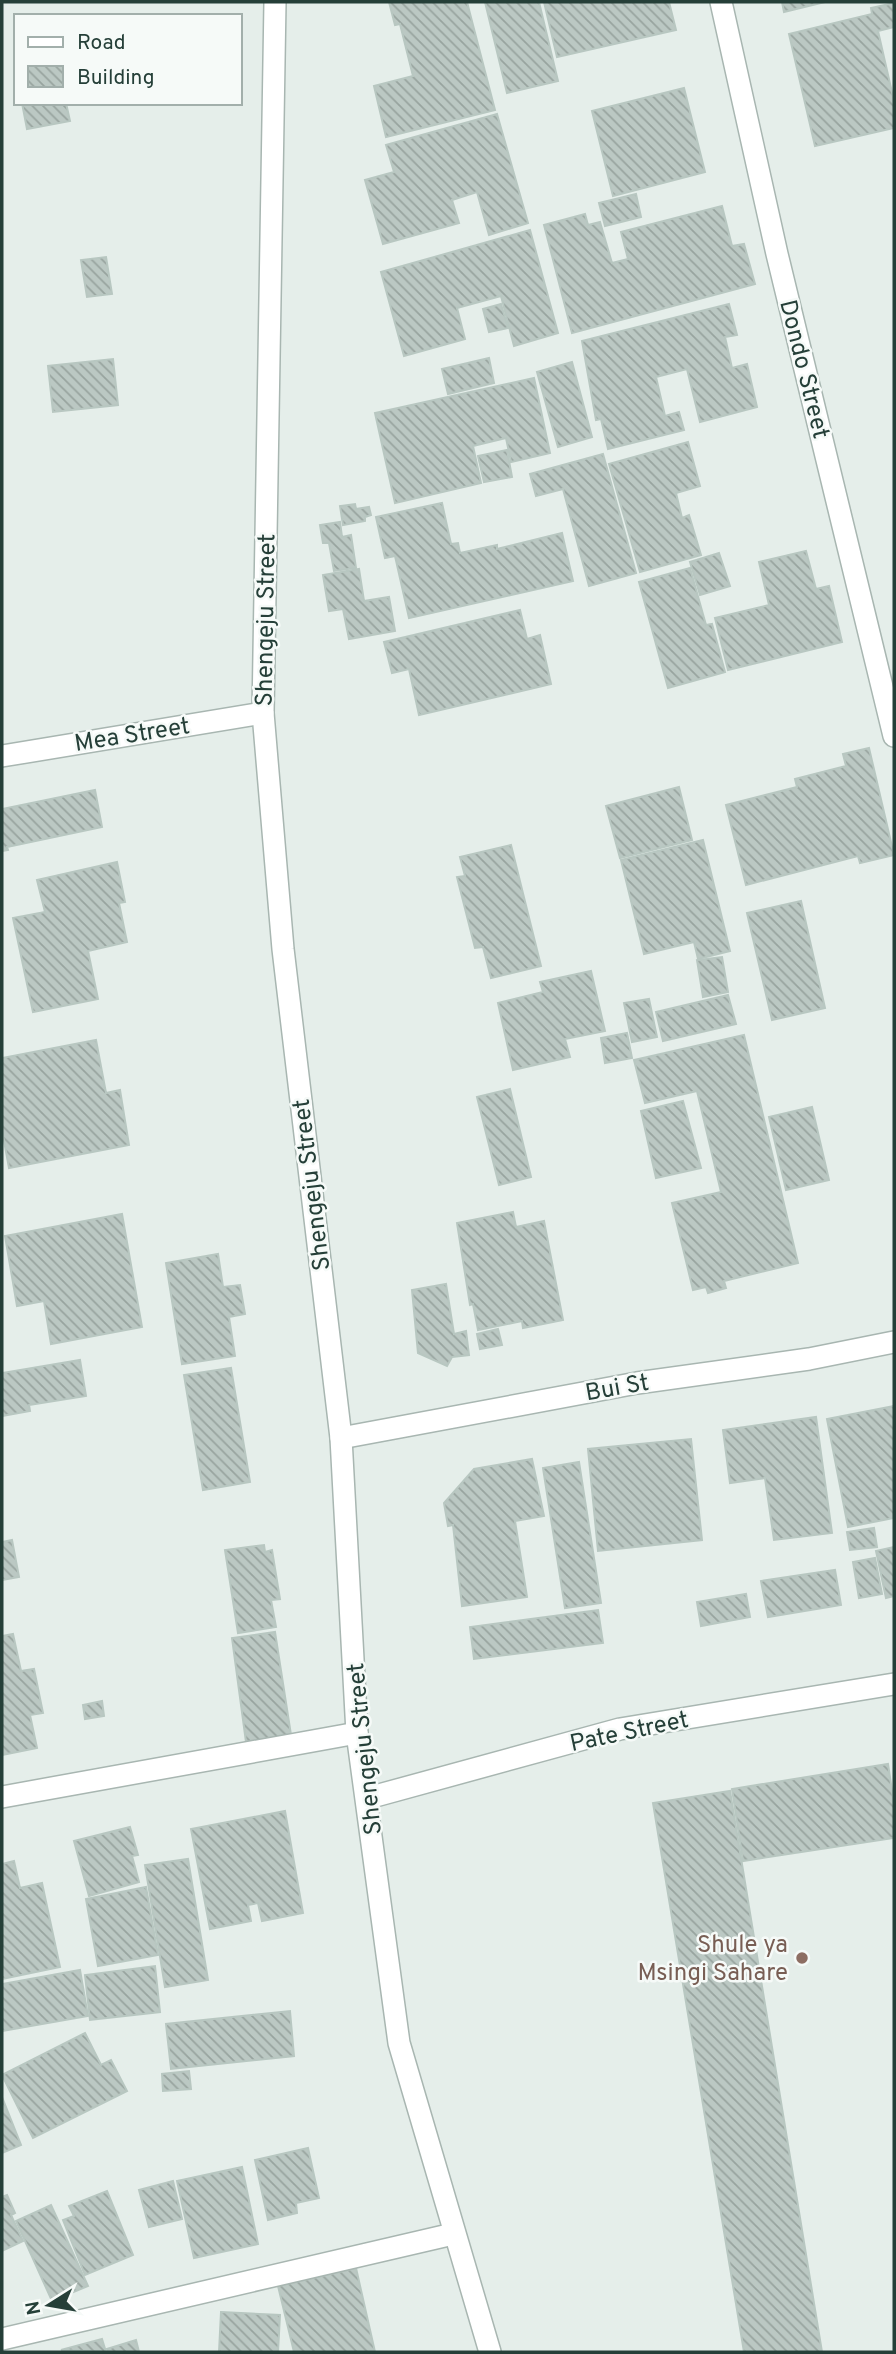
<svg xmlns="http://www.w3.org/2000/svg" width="896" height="2354" viewBox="0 0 896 2354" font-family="Overpass,sans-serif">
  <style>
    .building { fill: url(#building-back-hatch); stroke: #b8c7c1; stroke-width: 2 }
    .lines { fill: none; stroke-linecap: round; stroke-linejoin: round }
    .minor-casing { stroke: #a8b6b1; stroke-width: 24 }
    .minor { stroke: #fff; stroke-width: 21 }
    .education-dot { fill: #8d6e63; stroke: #f6faf8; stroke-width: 2.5 }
    .labels { text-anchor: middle; stroke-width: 5; stroke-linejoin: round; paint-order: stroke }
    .street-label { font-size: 24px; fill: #253f38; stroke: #f6faf8 }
    .education-label { font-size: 24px; fill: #785e54; stroke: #f6faf8; text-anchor: end }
  </style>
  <defs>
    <pattern id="building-back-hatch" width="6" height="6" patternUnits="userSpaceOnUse" patternTransform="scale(1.75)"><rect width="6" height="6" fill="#bbc8c3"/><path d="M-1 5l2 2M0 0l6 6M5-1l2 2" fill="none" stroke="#98a49f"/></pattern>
  </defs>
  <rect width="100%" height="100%" fill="#e5eeea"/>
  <!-- building -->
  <g class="building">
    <polygon points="389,2 467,2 495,110 386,137 374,86 413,76 400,24 395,25"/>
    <polygon points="485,2 539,2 558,81 507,93"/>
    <polygon points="544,2 669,2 676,30 557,57"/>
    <polygon points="782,2 825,2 784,12"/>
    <polygon points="894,3 894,27 878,31 894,101 894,128 815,146 789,34 872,14 871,8"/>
    <polygon points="684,88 705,172 613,196 592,111"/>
    <polygon points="22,103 66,103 70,121 27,129"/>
    <polygon points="497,114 528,223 489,235 477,192 452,200 459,223 383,244 365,180 394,172 386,145"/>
    <polygon points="636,194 641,217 605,226 599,203"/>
    <polygon points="722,206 732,246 744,244 755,284 572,333 544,225 585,214 588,225 600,222 612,263 628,259 621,232"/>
    <polygon points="530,230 558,333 514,346 501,296 457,308 465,339 404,356 381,272"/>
    <polygon points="106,257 112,294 87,297 81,260"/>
    <polygon points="501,304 508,328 489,332 483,309"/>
    <polygon points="729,304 737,335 725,337 732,368 747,364 757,407 700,422 687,369 656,377 665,416 679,412 684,430 608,449 601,419 596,420 582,341"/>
    <polygon points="489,358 494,383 448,394 442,369"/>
    <polygon points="113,359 118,405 53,412 48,366"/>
    <polygon points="572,362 592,437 558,447 537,372"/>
    <polygon points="534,378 550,453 511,462 506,438 473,446 481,483 395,503 375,413"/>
    <polygon points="688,442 700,486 676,493 682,518 689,515 701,555 640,572 609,464"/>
    <polygon points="507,450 512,477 484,482 478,456"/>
    <polygon points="603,454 636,573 589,586 563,489 536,496 530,474"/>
    <polygon points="442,503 451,544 458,543 460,553 497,545 497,549 562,533 573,581 409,618 395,556 385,558 376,517"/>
    <polygon points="355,504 356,509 369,507 371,515 365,517 365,521 343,525 340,506"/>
    <polygon points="340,522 342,537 351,535 356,568 334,571 329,543 323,543 320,525"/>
    <polygon points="806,551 816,589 829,586 842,642 728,670 715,618 769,605 759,562"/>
    <polygon points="719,553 730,586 700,595 690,562"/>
    <polygon points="690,568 706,625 712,624 725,672 668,688 639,582"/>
    <polygon points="359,569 364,601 389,597 395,631 349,639 343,609 329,611 323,575"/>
    <polygon points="520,610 527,639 540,635 551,684 419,715 409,669 392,673 384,642"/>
    <polygon points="869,748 894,855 860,863 858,856 746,885 726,805 797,787 795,779 846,766 843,754"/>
    <polygon points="679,787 692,840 620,858 606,806"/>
    <polygon points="95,790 102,827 7,847 8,850 2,851 2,809"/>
    <polygon points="703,840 730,951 698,959 694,942 644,954 621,860"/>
    <polygon points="511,845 541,966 491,978 483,947 475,948 457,877 465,876 460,857"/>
    <polygon points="117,862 125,902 119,903 127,942 88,951 98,999 33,1012 13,918 45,912 37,880"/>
    <polygon points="801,901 825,1008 772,1020 747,913"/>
    <polygon points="722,957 728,992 703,997 697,960"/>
    <polygon points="591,971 605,1031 565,1039 570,1057 513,1070 498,1003 543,992 540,982"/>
    <polygon points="728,995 736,1024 663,1041 656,1012"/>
    <polygon points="649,999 657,1037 632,1042 624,1003"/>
    <polygon points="627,1033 632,1058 605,1063 601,1038"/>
    <polygon points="744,1035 798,1263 724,1281 726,1288 708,1293 706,1287 693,1290 672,1203 721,1192 697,1091 645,1103 634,1060"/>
    <polygon points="96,1040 106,1093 120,1090 129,1145 9,1168 2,1130 2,1058"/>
    <polygon points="510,1089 531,1177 499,1185 477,1097"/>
    <polygon points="683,1101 701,1168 656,1178 641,1111"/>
    <polygon points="812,1107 829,1180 786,1190 769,1117"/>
    <polygon points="513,1212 516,1227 544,1221 563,1320 523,1328 522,1321 478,1330 473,1304 470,1305 457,1223"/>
    <polygon points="122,1214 142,1327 51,1344 44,1301 17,1306 5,1236"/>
    <polygon points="218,1254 223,1287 240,1285 245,1314 229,1317 235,1356 182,1364 166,1263"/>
    <polygon points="446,1284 454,1334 466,1331 469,1355 452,1357 447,1366 418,1353 412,1290"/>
    <polygon points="498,1329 502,1345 480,1349 477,1334"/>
    <polygon points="80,1360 86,1396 29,1405 30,1411 2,1416 2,1373"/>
    <polygon points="231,1368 250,1482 203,1490 184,1375"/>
    <polygon points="894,1406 894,1518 848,1527 827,1419"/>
    <polygon points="816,1417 832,1533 774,1540 765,1478 730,1483 723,1430"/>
    <polygon points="691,1439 702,1540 598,1551 588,1449"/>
    <polygon points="532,1459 544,1516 515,1521 527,1597 462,1606 453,1525 448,1526 444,1503 474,1469"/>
    <polygon points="579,1462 601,1603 565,1608 543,1468"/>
    <polygon points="874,1528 877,1547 850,1550 847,1532"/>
    <polygon points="12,1540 19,1577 2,1580 2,1542"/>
    <polygon points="264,1545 265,1552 272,1550 280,1599 271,1600 276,1627 238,1633 225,1550"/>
    <polygon points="894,1547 894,1596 886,1598 876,1551"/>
    <polygon points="875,1558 882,1594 859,1598 853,1562"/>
    <polygon points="835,1570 841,1605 768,1617 761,1581"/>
    <polygon points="746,1594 750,1617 701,1626 697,1602"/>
    <polygon points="598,1610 603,1643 474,1659 470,1627"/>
    <polygon points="275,1632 291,1735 246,1742 232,1638"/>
    <polygon points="13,1634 21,1671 34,1669 43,1713 30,1715 37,1748 2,1755 2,1636"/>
    <polygon points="102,1701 104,1716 85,1719 83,1705"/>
    <polygon points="888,1764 894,1804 894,1838 743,1861 732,1789"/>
    <polygon points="730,1791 822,2352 744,2352 653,1803"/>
    <polygon points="285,1811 303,1913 262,1921 258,1903 248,1905 251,1921 210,1929 191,1829"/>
    <polygon points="130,1827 138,1855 132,1856 139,1882 89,1896 74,1841"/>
    <polygon points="188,1859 208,1980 165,1987 145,1865"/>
    <polygon points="14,1861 20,1888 42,1883 60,1967 2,1979 2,1864"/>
    <polygon points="146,1887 158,1955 98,1966 86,1899"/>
    <polygon points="155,1966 160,2012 90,2020 85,1975"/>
    <polygon points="80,1970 88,2016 2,2031 2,1984"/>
    <polygon points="290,2011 294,2056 171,2069 166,2024"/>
    <polygon points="85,2033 101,2065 111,2060 127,2091 33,2138 2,2075"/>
    <polygon points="189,2071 191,2089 163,2091 162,2074"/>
    <polygon points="2,2097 21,2145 2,2153"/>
    <polygon points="308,2148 319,2198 296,2203 297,2213 268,2220 255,2160"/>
    <polygon points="242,2167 258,2244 194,2258 177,2181"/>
    <polygon points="173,2181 182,2219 149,2227 139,2190"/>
    <polygon points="107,2191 133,2255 85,2275 63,2220 74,2216 69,2206"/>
    <polygon points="7,2195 15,2213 11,2215 23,2241 2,2251 2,2197"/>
    <polygon points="51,2205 88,2286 52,2301 16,2221"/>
    <polygon points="356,2268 375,2352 294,2352 278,2286"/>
    <polygon points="221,2312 280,2315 278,2352 219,2352"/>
    <polygon points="102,2339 106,2352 61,2350"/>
    <polygon points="136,2340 139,2352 108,2352 107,2349"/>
  </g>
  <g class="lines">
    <defs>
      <g id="minor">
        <polyline points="275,2 263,713 283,949 341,1438 357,1733 399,2043 490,2352"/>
        <polyline points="721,2 777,254 894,736"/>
        <polyline points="2,756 263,713"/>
        <polyline points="341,1438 637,1383 809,1359 894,1342"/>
        <polyline points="2,1797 357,1733"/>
        <polyline points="368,1798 620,1729 894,1684"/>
        <polyline points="2,2339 453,2234"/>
      </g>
    </defs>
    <!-- minor casing -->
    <use href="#minor" class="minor-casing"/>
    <!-- minor -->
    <use href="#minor" class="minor"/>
  </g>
  <!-- markers -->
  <circle class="education-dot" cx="802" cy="1958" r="7"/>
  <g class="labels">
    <!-- street labels -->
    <g class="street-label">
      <text transform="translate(805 369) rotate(76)" y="8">Dondo Street</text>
      <text transform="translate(265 620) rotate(-89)" y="8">Shengeju Street</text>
      <text transform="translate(132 734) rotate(-9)" y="8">Mea Street</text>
      <text transform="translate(311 1185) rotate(-97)" y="8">Shengeju Street</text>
      <text transform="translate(617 1387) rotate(-10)" y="8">Bui St</text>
      <text transform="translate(629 1731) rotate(-12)" y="8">Pate Street</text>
      <text transform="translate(364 1749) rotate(-96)" y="8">Shengeju Street</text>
    </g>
    <!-- education labels -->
    <g class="education-label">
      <text x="788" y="1952">Shule ya<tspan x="788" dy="28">Msingi Sahare</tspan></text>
    </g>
  </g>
  <!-- border -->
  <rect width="896" height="2354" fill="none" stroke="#253f38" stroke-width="7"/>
  <!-- legend -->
  <rect x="14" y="14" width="228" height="91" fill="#f6faf8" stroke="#a2afab" stroke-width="2"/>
  <rect x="28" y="37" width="35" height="10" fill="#ffffff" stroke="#a2afab" stroke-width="2"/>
  <text x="77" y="49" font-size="21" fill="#253f38">Road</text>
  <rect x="28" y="66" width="35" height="21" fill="url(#building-back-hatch)" stroke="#a2afab" stroke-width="2"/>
  <text x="77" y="84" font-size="21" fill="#253f38">Building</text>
  <!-- north arrow -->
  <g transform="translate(49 2305) rotate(259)" stroke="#f6faf8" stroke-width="5" paint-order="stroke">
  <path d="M0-5L12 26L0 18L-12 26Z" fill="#253f38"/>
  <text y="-10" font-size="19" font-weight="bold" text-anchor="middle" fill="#253f38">N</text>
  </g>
</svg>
